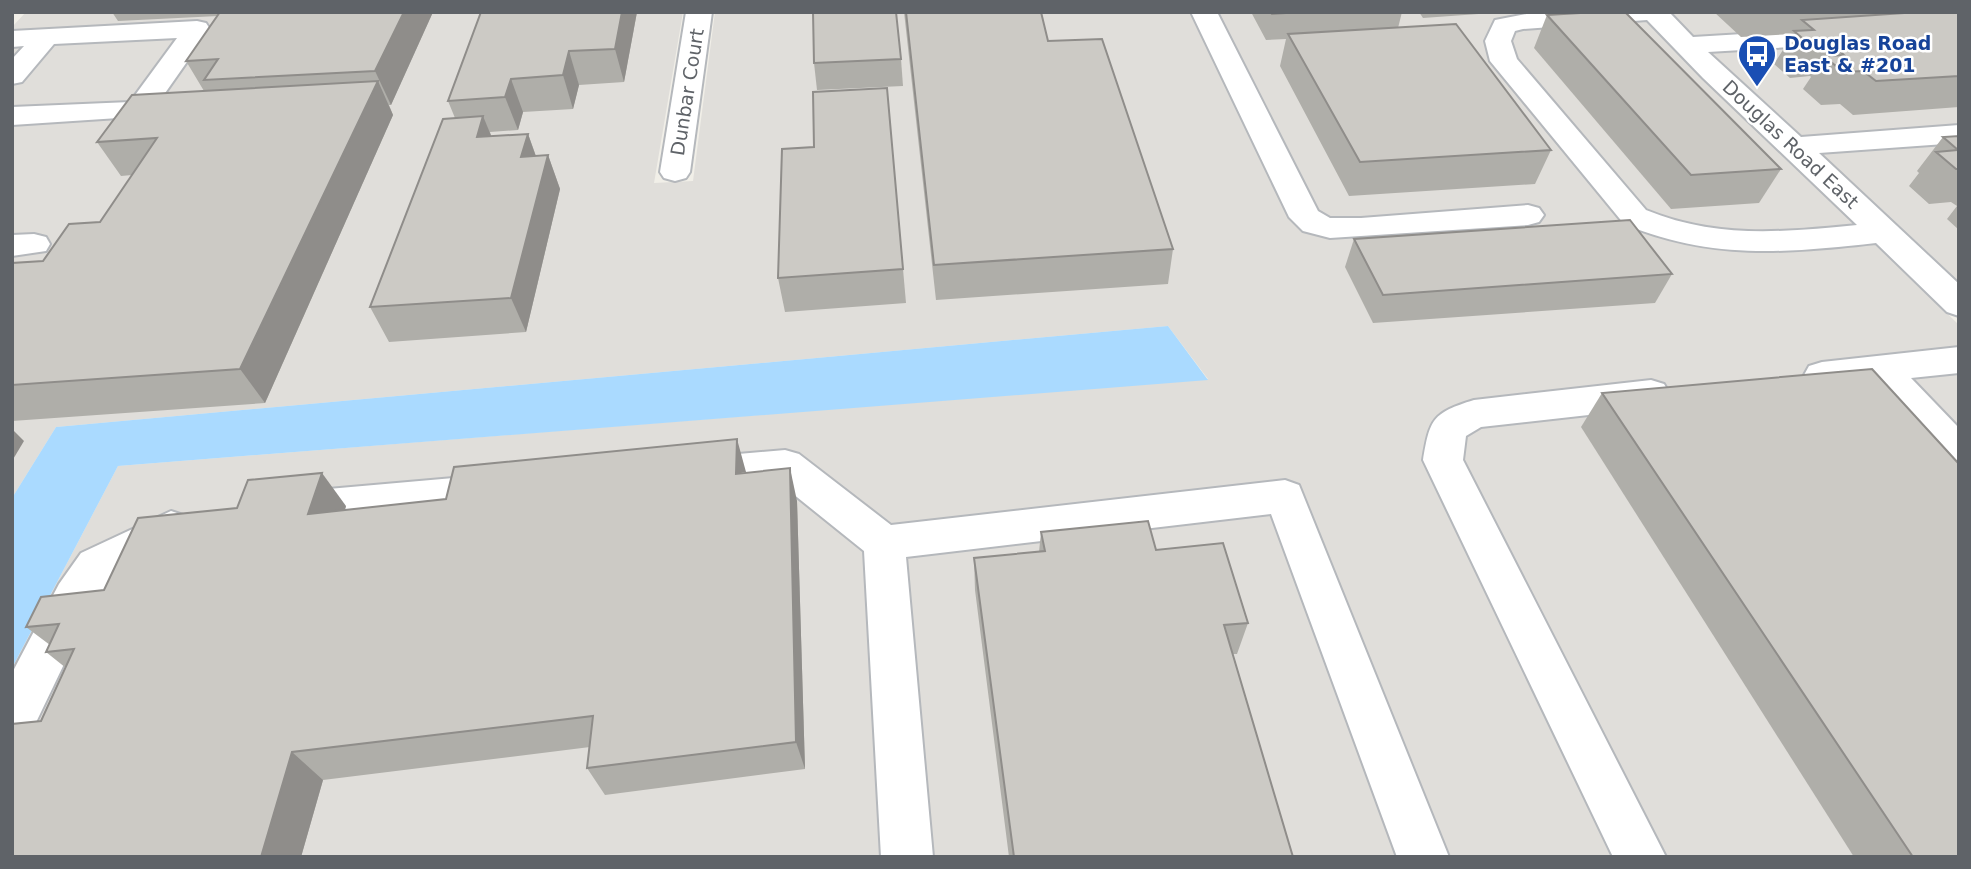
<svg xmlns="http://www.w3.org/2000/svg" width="1971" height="869" viewBox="0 0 1971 869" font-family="'DejaVu Sans',sans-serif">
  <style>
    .industrial { fill: #e0deda }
    .water { fill: #aadaff }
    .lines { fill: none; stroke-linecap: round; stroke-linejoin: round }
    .minor-casing { stroke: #b5b8bc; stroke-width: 4 }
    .minor { fill: #fff; fill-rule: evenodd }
    .wall { fill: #afaea9 }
    .shaded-wall { fill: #8f8d8a }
    .building { fill: #cccac5; stroke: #8f8d8a; stroke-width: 2 }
    .labels { text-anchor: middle; stroke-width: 5; stroke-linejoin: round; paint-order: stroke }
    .far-transit-label { font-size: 19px; font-weight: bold; fill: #164399; stroke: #fff; text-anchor: start }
    .far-street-label { font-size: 19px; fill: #5f6368; stroke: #fff }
  </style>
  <rect width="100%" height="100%" fill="#f1efe8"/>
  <!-- industrial -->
  <g class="industrial">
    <polygon points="26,12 683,12 654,183 693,181 715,12 1638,12 1697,73 1735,106 1959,325 1959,857 12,857 12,668 118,466 1208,379 1168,326 56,427 12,498 12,27"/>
    <polygon points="1670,12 1959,12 1959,283 1768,104 1729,71"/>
  </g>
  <!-- water -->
  <polygon class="water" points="1168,326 1208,380 118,466 12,668 12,498 56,427"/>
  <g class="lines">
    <defs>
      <g id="minor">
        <polygon points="686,12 712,12 690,172 686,178 675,181 664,178 660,172"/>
        <polygon points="1191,12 1217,12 1318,211 1330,218 1361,218 1528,205 1539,208 1544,215 1539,222 1528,225 1330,238 1303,231 1289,217"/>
        <path d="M1537 12H1669L1693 37 1843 28 1852 30 1856 36 1852 42 1843 44 1708 52 1801 137 1959 125V143L1819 153 1959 284V316L1947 312 1876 243C1786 253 1710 260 1624 224L1490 61 1485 41 1495 20ZM1647 20 1703 78 1857 225C1783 232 1717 239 1646 210L1517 59 1511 41 1515 31 1523 29Z"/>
        <polygon points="197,21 206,23 210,29 149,116 12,125 12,107 130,102 177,38 54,44 22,82 12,84 12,59 24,46 12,47 12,31"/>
        <polygon points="34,234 46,237 50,244 46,251 12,256 12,235"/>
        <polygon points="1959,347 1959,373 1911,378 1959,428 1959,468 1945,464 1872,383 1822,388 1809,384 1804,375 1809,366 1822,362"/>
        <path d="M1651 380 1664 384 1670 394 1664 404 1651 408 1481 427 1466 436 1463 460 1666 857H1613L1423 460C1430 419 1432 413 1474 400Z"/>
        <polygon points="785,450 799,454 891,525 1285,480 1299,485 1449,857 1397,857 1271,514 906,557 933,857 881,857 864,551 777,481 692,488 678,484 672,473 678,462 692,458"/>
        <polygon points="499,474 513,479 519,490 513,501 499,506 294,524 280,520 274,508 280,496 294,492"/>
        <polygon points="171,511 186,516 192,528 186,540 111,579 90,610 29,737 12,743 12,673 59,584 81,553"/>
      </g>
    </defs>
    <!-- minor casing -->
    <use href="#minor" class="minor-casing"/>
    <!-- minor -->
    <use href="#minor" class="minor"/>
  </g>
  <!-- wall -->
  <g class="wall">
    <polygon points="112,12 433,12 391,105 389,105 393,115 265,403 12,421 12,263 43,261 100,222 132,175 121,176 97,142 204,91 186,61 218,16 118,21"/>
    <polygon points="637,12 624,82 579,85 573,109 523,112 518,130 490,132 491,136 528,134 536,156 548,155 560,189 526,332 389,342 370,307 455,118 448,101"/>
    <polygon points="904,12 1041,12 1048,41 1173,249 1168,284 936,300"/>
    <polygon points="1251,12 1402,12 1398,28 1551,150 1535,184 1349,196 1280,66 1286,39 1266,40"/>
    <polygon points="1419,12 1506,12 1423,18"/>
    <polygon points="1714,12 1959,12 1959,107 1853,115 1840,104 1821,105 1803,89 1811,77 1810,76 1790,78 1774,64 1793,34 1741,37"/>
    <polygon points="1547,15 1781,169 1759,203 1671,209 1534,48"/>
    <polygon points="901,59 903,86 817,90 814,63"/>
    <polygon points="1959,136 1959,230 1947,219 1957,206 1951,202 1929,204 1909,186 1919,173 1917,171 1943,137"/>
    <polygon points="1354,239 1672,274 1655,303 1373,323 1345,267"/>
    <polygon points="903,269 906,303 785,312 778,278"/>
    <polygon points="1602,393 1959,857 1854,857 1581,427"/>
    <polygon points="746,473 797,501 805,769 605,795 587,768 590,747 323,780 301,857 12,857 41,721 66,668 46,652 50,645 26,627 104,590 346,506 345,510"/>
    <polygon points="1041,532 1156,550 1248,623 1237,654 1233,654 1293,857 1009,857 975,590 974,558 1039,552"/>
  </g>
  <!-- shaded-wall -->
  <g class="shaded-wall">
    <polygon points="404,12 433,12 391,105 375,71"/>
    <polygon points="622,12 637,12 624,82 615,49"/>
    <polygon points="569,51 579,85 573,109 563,75"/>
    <polygon points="511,79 523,112 518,130 505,97"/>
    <polygon points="378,81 393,115 265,403 240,369"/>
    <polygon points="483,116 497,150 477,137"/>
    <polygon points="528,134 540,168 521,157"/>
    <polygon points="548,155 560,189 526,332 511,298"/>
    <polygon points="12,429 24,441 12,461"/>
    <polygon points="737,439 746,472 736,474"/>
    <polygon points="790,468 797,501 805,769 796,742"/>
    <polygon points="322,473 346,506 333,546 308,514"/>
    <polygon points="292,752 323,780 301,857 261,857"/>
  </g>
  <!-- building -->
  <g class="building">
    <polygon points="220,12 404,12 375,71 204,80 218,59 186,61"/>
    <polygon points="481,12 622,12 615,49 569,51 563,75 511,79 505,97 448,101"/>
    <polygon points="813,12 896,12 901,59 814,63"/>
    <polygon points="906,12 1041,12 1048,41 1102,39 1173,249 934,265"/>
    <polygon points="1271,12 1301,12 1272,14"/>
    <polygon points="1597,12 1625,12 1781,169 1691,175 1547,15"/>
    <polygon points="1919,12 1959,12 1959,76 1876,81 1863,71 1843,72 1824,56 1844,55 1831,43 1810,45 1794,31 1814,30 1802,20"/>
    <polygon points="1456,24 1551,150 1360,162 1288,34"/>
    <polygon points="378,81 240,369 12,385 12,263 43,261 69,224 100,222 157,138 97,142 132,95"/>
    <polygon points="887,88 903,269 778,278 782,149 814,147 813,92"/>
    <polygon points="483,116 477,137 528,134 521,157 548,155 511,298 370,307 443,119"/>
    <polygon points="1959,136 1959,169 1956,169 1936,152 1958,150 1943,137"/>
    <polygon points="1630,220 1672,274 1383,295 1354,239"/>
    <polygon points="1872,369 1959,464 1959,857 1913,857 1602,393"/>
    <polygon points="737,439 736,474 790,468 796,742 587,768 593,716 292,752 261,857 12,857 12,724 41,721 74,649 46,652 59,624 26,627 41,597 104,590 138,518 237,508 248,480 322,473 308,514 446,499 454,467"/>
    <polygon points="1148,521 1156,550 1223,543 1248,623 1224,625 1293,857 1014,857 974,558 1045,551 1041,532"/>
  </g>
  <!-- icons -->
  <defs>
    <symbol id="bus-pin" viewBox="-11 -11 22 30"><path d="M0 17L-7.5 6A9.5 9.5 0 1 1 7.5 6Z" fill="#1a4fb4" stroke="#fff"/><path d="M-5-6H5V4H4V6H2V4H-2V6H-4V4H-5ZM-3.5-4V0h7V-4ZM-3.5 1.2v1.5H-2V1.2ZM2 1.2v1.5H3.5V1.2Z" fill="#fff"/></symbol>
  </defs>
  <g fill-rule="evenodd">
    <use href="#bus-pin" x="1735" y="32" width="44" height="60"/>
  </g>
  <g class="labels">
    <!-- far-transit labels -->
    <g class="far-transit-label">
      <text x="1784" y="50">Douglas Road<tspan x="1784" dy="22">East &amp; #201</tspan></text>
    </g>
    <!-- far-street labels -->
    <g class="far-street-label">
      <text transform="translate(687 92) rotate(-81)" y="7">Dunbar Court</text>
      <text transform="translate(1791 144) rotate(43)" y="7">Douglas Road East</text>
    </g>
  </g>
  <!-- border -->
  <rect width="1971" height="869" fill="none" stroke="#5f6368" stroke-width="28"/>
</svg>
